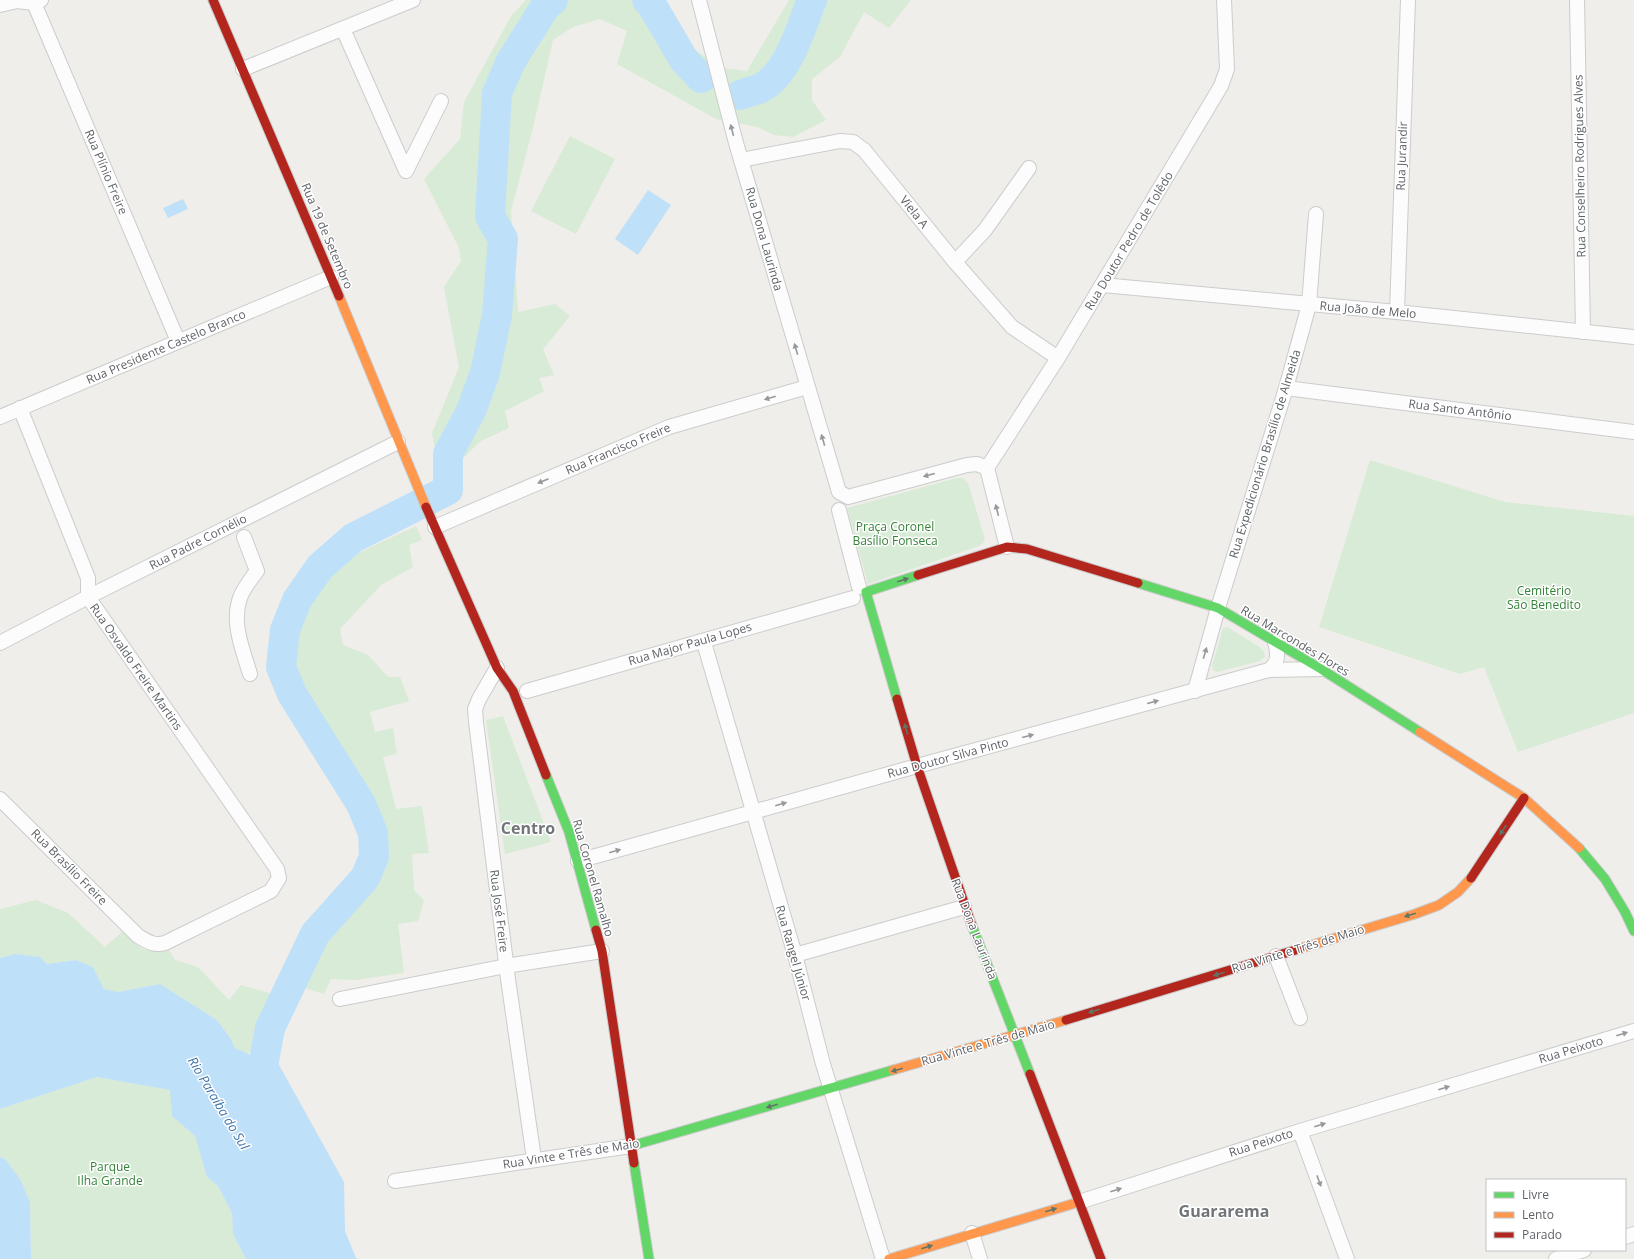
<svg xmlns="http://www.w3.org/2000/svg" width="1634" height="1259" viewBox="0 0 1634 1259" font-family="'Open Sans',sans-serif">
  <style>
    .green { fill: #d8ebd6 }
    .water { fill: #bfe0f9 }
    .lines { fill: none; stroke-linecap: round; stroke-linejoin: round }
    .river { stroke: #bfe0f9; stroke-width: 30 }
    .street-casing { stroke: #cbcccc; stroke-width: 16 }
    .fast-casing { stroke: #cacacb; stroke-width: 11 }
    .slow-casing { stroke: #cacacb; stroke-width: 11 }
    .jam-casing { stroke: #cacacb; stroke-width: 11 }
    .street { stroke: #fdfcfc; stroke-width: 14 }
    .fast { stroke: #63d668; stroke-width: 9 }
    .slow { stroke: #ff974d; stroke-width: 9 }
    .jam { stroke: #b3261e; stroke-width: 9 }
    .oneway { fill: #96999c }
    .oneway2 { fill: #607468 }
    .labels { text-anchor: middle; stroke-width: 3; stroke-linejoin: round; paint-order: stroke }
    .street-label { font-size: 12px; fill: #5f6368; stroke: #fff }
    .park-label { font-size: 12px; fill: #348238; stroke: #fff }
    .water-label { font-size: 13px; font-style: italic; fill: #4174aa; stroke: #fff }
    .district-label { font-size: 16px; font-weight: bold; fill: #70757a; stroke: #fff }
  </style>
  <rect width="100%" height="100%" fill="#efeeea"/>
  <!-- green -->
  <g class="green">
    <polygon points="526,0 663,0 687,44 721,68 747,71 789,0 911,0 889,28 864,12 840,57 812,79 812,100 826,120 793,137 774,135 757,127 716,119 617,64 627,31 600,19 573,27 553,40 533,128 511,211 518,312 555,304 570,316 543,349 554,375 539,378 544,391 505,411 509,428 481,441 457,464 443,448 435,449 432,433 459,367 444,287 461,261 459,248 424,179 460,139 464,102 511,16"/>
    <polygon points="570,136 615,159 576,234 531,211"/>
    <polygon points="1370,460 1505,502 1634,516 1634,713 1518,752 1484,667 1460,674 1319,627"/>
    <polygon points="957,478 963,478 968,483 985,539 983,543 979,546 868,584 847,508"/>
    <polygon points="416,526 422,540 409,545 413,567 381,585 340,629 343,645 368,655 388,677 400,677 409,701 370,712 375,732 393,728 397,754 383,757 396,809 422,806 429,853 412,854 414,890 424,900 418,921 398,924 404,973 355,980 331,979 324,994 304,988 328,938 377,887 387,865 384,832 363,783 328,736 295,680 292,639 307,602 329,576 354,555"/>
    <polygon points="1227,627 1261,648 1264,652 1265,657 1260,661 1217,672 1213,670 1212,666 1223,628"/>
    <polygon points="503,716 551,842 505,854 486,720"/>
    <path d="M36 900 68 913 105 947 122 932C138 946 145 957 168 948L175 960 198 967 229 1000 241 985 273 994 267 1015 254 1031 256 1044 248 1054 235 1048 231 1039 217 1020 160 984 118 992 103 989 93 967 76 960 47 964 39 957 15 954 0 958V909Z"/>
    <polygon points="97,1077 171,1090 172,1116 195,1136 207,1177 218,1186 232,1213 233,1234 246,1259 31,1259 30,1202 5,1159 0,1157 0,1109"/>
  </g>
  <!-- water -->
  <g class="water">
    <polygon points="648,190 671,205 638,255 615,239"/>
    <polygon points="183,199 188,209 168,218 163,208"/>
    <polygon points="15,954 40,957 47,964 76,960 93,967 104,989 118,992 160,984 217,1020 231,1039 235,1048 248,1054 278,1063 344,1182 345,1231 356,1258 358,1259 246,1259 233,1234 232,1213 218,1186 207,1177 195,1136 172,1116 170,1090 97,1077 0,1109 0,958"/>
    <polygon points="0,1157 5,1159 20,1179 30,1202 31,1259 0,1259"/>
  </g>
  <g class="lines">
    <!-- river -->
    <g class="river">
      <polyline points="647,0 650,2 684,60 701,78"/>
      <path d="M740 95C747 92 755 91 761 88 789 73 801 27 812 0"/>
      <polyline points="264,1100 261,1077 270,1028 315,934 365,878 374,857 373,833 361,804 292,694 281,667 285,630 297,600 320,567 353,538 448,490 448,454 471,411 485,373 497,315 503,239 490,216 497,93 511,61 545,7 553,0"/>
    </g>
    <defs>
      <g id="street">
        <polyline points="699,0 736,143 839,492 848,497 967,465 977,464 987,468"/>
        <polyline points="1577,0 1583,332"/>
        <polyline points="34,3 178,341"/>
        <polyline points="0,5 17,1 34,3 41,0"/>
        <polyline points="343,29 406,171 441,101"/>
        <polyline points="243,69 413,0"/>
        <polyline points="741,160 840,141 853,142 864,150 955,262 1012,327 1058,358"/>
        <polyline points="955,262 985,230 1029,168"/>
        <polyline points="1102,285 1397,312 1634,337"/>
        <polyline points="1397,312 1408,0"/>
        <polyline points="1286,388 1634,432"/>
        <polyline points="0,417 331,277"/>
        <polyline points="987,468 1058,358 1221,86 1227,69 1224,0"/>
        <polyline points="987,468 1007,547"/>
        <polyline points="839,510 859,587"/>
        <polyline points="435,527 669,427 807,387"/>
        <path d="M244 537 257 571C251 579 243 589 240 598 231 623 243 650 250 674"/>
        <polyline points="0,643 88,597 398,442"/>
        <polyline points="705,646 795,955 823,1064 883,1259"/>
        <polyline points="497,668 479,699 475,709 476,722 508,979 534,1159"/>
        <path d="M1269 670C1279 662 1278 654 1275 642"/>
        <polyline points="527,691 853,598"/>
        <polyline points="1195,691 1218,608 1286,388 1309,305 1316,214"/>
        <path d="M0 799 138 936C148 942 154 946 165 943L271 891 279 878 277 869 88 597V578L20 408"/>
        <polyline points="578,861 917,766 1269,670 1321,669"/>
        <polyline points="795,955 964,907"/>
        <polyline points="1276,956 1300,1018"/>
        <polyline points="340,999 506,966 602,951"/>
        <polyline points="1300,1131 1347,1259"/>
        <polyline points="395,1181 631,1146"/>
        <polyline points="1079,1202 1300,1131 1634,1031"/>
        <polyline points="972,1233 980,1259"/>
        <polyline points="1625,1237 1634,1234"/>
        <polyline points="1556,1259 1584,1250"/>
      </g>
      <g id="fast">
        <polyline points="1138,583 1218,608 1321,669 1420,732"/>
        <polyline points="897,699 866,592 918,575"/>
        <polyline points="546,775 569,832 596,930"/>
        <polyline points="1579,848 1605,879 1625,912 1634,931"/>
        <polyline points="971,923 1030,1074"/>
        <polyline points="631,1146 893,1070"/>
        <polyline points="634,1163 649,1259"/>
      </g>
      <g id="slow">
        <polyline points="339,296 426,507"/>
        <polyline points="1420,732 1524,798 1579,848"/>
        <polyline points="1302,948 1415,914 1439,905 1458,892 1471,878"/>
        <polyline points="893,1070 1066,1020"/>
        <polyline points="889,1259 1079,1202"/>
      </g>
      <g id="jam">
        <polyline points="213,0 339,296"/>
        <polyline points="426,507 497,668 513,691 546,775"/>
        <polyline points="918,575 1007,547 1027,549 1138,583"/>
        <polyline points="897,699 917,766 971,923"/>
        <polyline points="1471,878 1524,798"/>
        <polyline points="596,930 602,951 634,1163"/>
        <polyline points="1066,1020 1302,948"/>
        <polyline points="1030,1074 1101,1259"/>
      </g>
    </defs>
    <!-- street casing -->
    <use href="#street" class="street-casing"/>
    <!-- fast casing -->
    <use href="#fast" class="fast-casing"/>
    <!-- slow casing -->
    <use href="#slow" class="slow-casing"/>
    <!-- jam casing -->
    <use href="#jam" class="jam-casing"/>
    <!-- street -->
    <use href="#street" class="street"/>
    <!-- fast -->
    <use href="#fast" class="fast"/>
    <!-- slow -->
    <use href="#slow" class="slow"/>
    <!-- jam -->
    <use href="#jam" class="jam"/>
  </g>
  <!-- one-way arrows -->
  <defs><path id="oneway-solid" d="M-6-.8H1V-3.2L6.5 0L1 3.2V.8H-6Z"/></defs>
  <g class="oneway">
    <use href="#oneway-solid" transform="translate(732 130) rotate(-104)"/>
    <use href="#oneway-solid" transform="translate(796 349) rotate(-106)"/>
    <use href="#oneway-solid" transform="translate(770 398) rotate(164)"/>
    <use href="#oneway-solid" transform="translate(823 440) rotate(-106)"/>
    <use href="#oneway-solid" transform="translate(929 475) rotate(165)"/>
    <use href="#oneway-solid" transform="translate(543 481) rotate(157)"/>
    <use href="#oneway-solid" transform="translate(997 510) rotate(-104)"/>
    <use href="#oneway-solid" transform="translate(1205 653) rotate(-74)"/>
    <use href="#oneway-solid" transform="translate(1153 702) rotate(-15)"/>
    <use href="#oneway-solid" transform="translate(1028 736) rotate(-15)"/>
    <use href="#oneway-solid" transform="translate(781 804) rotate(-16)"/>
    <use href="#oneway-solid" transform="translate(615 851) rotate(-16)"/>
    <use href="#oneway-solid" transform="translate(1622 1034) rotate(-17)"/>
    <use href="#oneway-solid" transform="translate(1444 1088) rotate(-17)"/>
    <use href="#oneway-solid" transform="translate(1320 1125) rotate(-17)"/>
    <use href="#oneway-solid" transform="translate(1319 1181) rotate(70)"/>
    <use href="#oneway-solid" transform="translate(1116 1190) rotate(-18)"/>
  </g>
  <g class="oneway2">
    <use href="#oneway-solid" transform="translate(903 580) rotate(-18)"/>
    <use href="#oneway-solid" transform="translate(906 729) rotate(-106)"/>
    <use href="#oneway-solid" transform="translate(1503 830) rotate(124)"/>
    <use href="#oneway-solid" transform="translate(1410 915) rotate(163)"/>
    <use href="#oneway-solid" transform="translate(1219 974) rotate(163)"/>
    <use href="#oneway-solid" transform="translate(1094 1011) rotate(163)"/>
    <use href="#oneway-solid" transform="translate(897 1070) rotate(164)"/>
    <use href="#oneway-solid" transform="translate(772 1106) rotate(164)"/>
    <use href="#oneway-solid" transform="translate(1051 1210) rotate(-17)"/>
    <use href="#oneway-solid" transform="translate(927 1247) rotate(-17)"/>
  </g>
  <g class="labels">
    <!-- street labels -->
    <g class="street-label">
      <text transform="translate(1402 156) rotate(-88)" y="4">Rua Jurandir</text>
      <text transform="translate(1580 166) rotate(-91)" y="4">Rua Conselheiro Rodrigues Alves</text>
      <text transform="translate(106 172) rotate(67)" y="4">Rua Plínio Freire</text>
      <text transform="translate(914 212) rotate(51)" y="4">Viela A</text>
      <text transform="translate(327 236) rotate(67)" y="4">Rua 19 de Setembro</text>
      <text transform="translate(764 239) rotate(74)" y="4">Rua Dona Laurinda</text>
      <text transform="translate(1129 241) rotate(-59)" y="4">Rua Doutor Pedro de Tolêdo</text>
      <text transform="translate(1368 310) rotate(5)" y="4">Rua João de Melo</text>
      <text transform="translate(166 347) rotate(-23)" y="4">Rua Presidente Castelo Branco</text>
      <text transform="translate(1460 410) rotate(7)" y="4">Rua Santo Antônio</text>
      <text transform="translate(618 449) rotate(-23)" y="4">Rua Francisco Freire</text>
      <text transform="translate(1265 454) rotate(-73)" y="4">Rua Expedicionário Brasílio de Almeida</text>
      <text transform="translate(198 542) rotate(-27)" y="4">Rua Padre Cornélio</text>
      <text transform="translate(1295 641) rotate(31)" y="4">Rua Marcondes Flores</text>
      <text transform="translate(690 644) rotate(-16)" y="4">Rua Major Paula Lopes</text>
      <text transform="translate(136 667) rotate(55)" y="4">Rua Osvaldo Freire Martins</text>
      <text transform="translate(948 758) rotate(-15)" y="4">Rua Doutor Silva Pinto</text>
      <text transform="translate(69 867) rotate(45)" y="4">Rua Brasílio Freire</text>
      <text transform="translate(593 878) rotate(74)" y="4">Rua Coronel Ramalho</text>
      <text transform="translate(499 911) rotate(83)" y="4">Rua José Freire</text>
      <text transform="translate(974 929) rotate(69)" y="4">Rua Dona Laurinda</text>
      <text transform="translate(1298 949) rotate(-17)" y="4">Rua Vinte e Três de Maio</text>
      <text transform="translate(793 953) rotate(74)" y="4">Rua Rangel Júnior</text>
      <text transform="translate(988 1043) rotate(-16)" y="4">Rua Vinte e Três de Maio</text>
      <text transform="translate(1571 1050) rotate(-17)" y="4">Rua Peixoto</text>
      <text transform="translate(1261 1143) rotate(-18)" y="4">Rua Peixoto</text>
      <text transform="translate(571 1154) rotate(-9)" y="4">Rua Vinte e Três de Maio</text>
    </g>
    <!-- park labels -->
    <g class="park-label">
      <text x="895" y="531">Praça Coronel<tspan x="895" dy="14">Basílio Fonseca</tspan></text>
      <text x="1544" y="595">Cemitério<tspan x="1544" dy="14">São Benedito</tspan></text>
      <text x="110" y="1171">Parque<tspan x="110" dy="14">Ilha Grande</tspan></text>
    </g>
    <!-- water labels -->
    <g class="water-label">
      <text transform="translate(219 1103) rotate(59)" y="5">Rio Paraíba do Sul</text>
    </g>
    <!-- district labels -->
    <g class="district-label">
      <text x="528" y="834">Centro</text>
      <text x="1224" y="1217">Guararema</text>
    </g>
  </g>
  <!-- legend -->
  <rect x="1486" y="1179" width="140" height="72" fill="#ffffff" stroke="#bfc1c3"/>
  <rect x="1494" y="1192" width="20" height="6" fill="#63d668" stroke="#bfc1c3"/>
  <text x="1522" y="1199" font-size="12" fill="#5f6368">Livre</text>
  <rect x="1494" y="1212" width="20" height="6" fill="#ff974d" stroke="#bfc1c3"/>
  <text x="1522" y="1219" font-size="12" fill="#5f6368">Lento</text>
  <rect x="1494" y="1232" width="20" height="6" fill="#b3261e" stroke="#bfc1c3"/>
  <text x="1522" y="1239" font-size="12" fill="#5f6368">Parado</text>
</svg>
